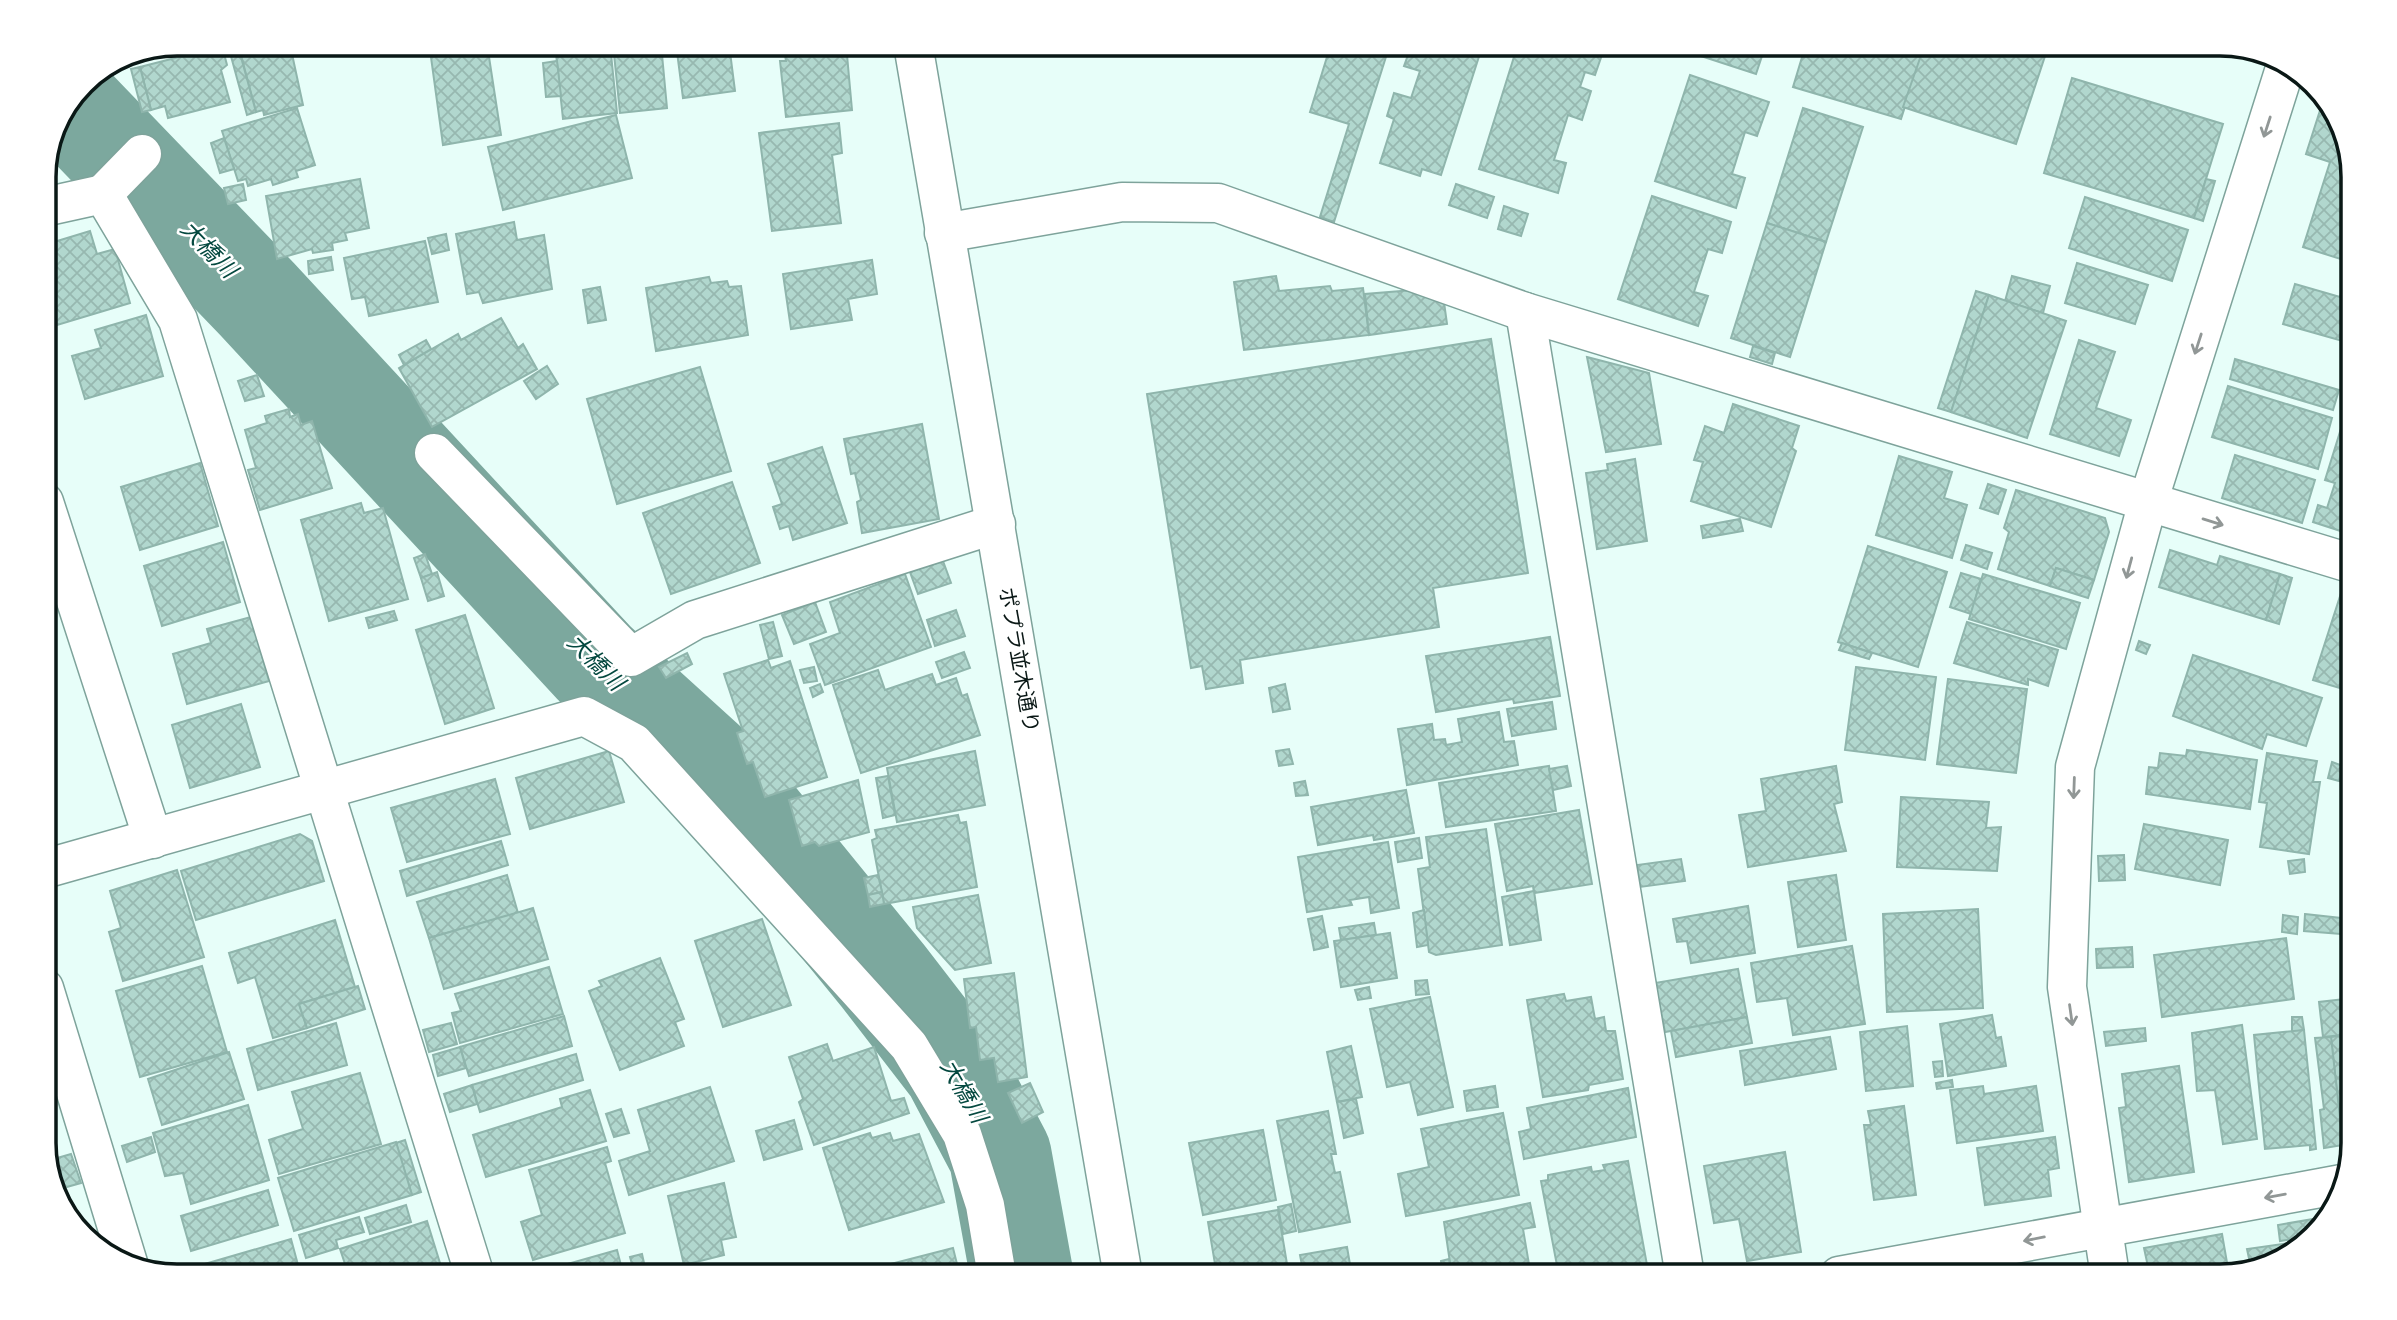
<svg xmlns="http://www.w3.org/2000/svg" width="2397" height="1320" viewBox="0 0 2397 1320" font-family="'Space Grotesk','Noto Sans JP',sans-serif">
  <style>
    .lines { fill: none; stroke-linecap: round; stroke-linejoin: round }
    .river { stroke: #7ca89e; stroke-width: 103 }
    .building { fill: url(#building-cross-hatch); stroke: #8fb5ac; stroke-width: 2 }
    .minor-casing { stroke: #7ea39b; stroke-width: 41 }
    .tertiary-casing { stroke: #7ea39b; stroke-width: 41 }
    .minor { stroke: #fff; stroke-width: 38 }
    .tertiary { stroke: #fff; stroke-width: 38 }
    .oneway { stroke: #919796 }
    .labels { text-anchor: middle; stroke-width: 5; stroke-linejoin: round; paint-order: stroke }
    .street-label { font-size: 21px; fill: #0a1816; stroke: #fff }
    .water-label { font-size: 23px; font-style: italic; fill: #04483f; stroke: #fff }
    .rim { fill: none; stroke: #0a1816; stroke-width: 3.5 }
  </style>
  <defs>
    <pattern id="building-cross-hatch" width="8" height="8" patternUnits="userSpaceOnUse" patternTransform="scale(1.75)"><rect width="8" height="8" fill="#b1d7ce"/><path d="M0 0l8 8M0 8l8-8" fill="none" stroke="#97b8b0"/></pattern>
  </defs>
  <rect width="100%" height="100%" fill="#e7fef9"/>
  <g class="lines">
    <!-- river -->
    <polyline class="river" points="72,107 257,299 595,664 725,782 883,976 954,1068 1000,1155 1022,1276"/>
  </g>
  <!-- building -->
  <g class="building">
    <polygon points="238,44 294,44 296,52 292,54 303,105 264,115 263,110 256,112"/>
    <polygon points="487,44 501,135 443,145 430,50"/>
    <polygon points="541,44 555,44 556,48 542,49"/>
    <polygon points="555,44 610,44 617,113 563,119"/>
    <polygon points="613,44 661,44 667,108 620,113"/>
    <polygon points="676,44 729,44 735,91 683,98"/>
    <polygon points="823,44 846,44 852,110 786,117 780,61 786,61 784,49"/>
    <polygon points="1331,44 1390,44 1334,222 1320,217 1349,124 1310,112"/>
    <polygon points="1412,44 1483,44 1441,175 1422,169 1420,176 1380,163 1394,119 1387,116 1394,93 1411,98 1420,71 1404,66"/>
    <polygon points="1518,44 1605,46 1595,75 1585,72 1580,87 1591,91 1582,120 1568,115 1554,160 1566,163 1558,193 1479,169"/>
    <polygon points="1664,44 1766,44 1756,74"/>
    <polygon points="1806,44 1925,44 1901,119 1793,87"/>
    <polygon points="1925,44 2049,44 2016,144 1903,107"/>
    <polygon points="222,46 227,65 221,70 230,102 168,118 165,106 151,110 140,67"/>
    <polygon points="238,46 256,112 247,115 229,49"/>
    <polygon points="557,61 561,96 546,97 543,63"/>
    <polygon points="140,67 151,110 142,112 131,69"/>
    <polygon points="1690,75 1769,102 1757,136 1745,132 1732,174 1745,178 1736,208 1655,181"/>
    <polygon points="2072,78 2223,124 2194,218 2044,173"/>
    <polygon points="2324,98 2335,110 2353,168 2353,263 2303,247 2330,162 2306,154"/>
    <polygon points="297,108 315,165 296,171 298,177 273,185 271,179 248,186 246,179 238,181 222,131"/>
    <polygon points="1803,108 1863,127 1826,242 1767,223"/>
    <polygon points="616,115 632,178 503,210 488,147"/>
    <polygon points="839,123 842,153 832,155 841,223 772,231 759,133"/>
    <polygon points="224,138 234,169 220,173 211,143"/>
    <polygon points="360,179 369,228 345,233 347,240 332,243 333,250 313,253 312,249 277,259 266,196"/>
    <polygon points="2206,179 2215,181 2203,221 2194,218"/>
    <polygon points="243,184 246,200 228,204 224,188"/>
    <polygon points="1456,184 1494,197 1487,218 1449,205"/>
    <polygon points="1652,196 1731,222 1722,253 1708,249 1694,292 1708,296 1698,326 1618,299"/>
    <polygon points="2085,197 2188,230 2172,281 2069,248"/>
    <polygon points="1504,206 1528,214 1521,236 1498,229"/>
    <polygon points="514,222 517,240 544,235 552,289 483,303 479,292 467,294 456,234"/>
    <polygon points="1767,223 1826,242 1790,357 1731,338"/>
    <polygon points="90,231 97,254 115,249 130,303 44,329 44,270 47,270 44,245"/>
    <polygon points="446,234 449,250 432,254 428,238"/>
    <polygon points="425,241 438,302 369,316 365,297 352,299 344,258"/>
    <polygon points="331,257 333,270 309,274 308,261"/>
    <polygon points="872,260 877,294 848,299 852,320 791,329 783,274"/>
    <polygon points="2077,263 2148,285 2135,324 2065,303"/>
    <polygon points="2348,269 2353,271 2353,344 2283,324 2295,284 2340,297"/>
    <polygon points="1276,276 1279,291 1330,286 1332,291 1363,288 1369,335 1244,350 1234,282"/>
    <polygon points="2012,276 2050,286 2043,313 2005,301"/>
    <polygon points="709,277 711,283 727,281 729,287 741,286 748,335 656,351 646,288"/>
    <polygon points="600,287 606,320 588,323 583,290"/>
    <polygon points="1426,289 1443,295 1447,324 1369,335 1365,294"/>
    <polygon points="1976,291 1989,295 1951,412 1938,408"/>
    <polygon points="1989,295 2066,321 2027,438 1951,412"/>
    <polygon points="146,315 163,376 85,399 72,356 101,348 95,330"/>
    <polygon points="501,318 518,348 523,344 537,369 432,427 399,368 458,334 461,340"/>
    <polygon points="1491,339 1528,573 1433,588 1439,627 1240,660 1243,683 1206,689 1202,666 1191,668 1147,394"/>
    <polygon points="426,340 431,349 404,365 399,355"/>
    <polygon points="2079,340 2115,352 2096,408 2131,420 2119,456 2050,434"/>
    <polygon points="1753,346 1775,353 1772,364 1750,357"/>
    <polygon points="1587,357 1649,373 1661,444 1606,452"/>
    <polygon points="2235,359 2339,390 2333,410 2230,379"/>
    <polygon points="547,366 558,384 536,399 524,381"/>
    <polygon points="700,367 731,471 617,504 587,399"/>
    <polygon points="257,375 264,396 245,401 238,381"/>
    <polygon points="2228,386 2332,418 2318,469 2212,437"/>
    <polygon points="2349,403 2353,405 2353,535 2313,522 2318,505 2327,508 2335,483 2325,480"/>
    <polygon points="1733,404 1799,426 1792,448 1796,451 1771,527 1691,501 1703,462 1694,460 1705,426 1724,433"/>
    <polygon points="289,409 290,417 298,414 301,425 312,421 332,488 260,510 248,470 256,468 245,430 267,423 265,416"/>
    <polygon points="922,424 939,519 862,533 857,502 861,500 855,473 851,474 844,439"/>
    <polygon points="822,447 847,523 793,540 789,526 780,529 773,507 782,504 768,464"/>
    <polygon points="2235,455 2315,480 2302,523 2222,498"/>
    <polygon points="1899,456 1952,472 1944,498 1967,505 1952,558 1876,535"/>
    <polygon points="1635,459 1647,541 1597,549 1586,473 1608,470 1607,464"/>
    <polygon points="200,463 218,526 140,550 121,487"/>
    <polygon points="732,482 760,563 671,594 643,513"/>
    <polygon points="1988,484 2006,490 1998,514 1980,508"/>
    <polygon points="2016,490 2105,518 2109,532 2094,580 2056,568 2050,586 1998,569 2009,532 2004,528"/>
    <polygon points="361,503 364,513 383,508 408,599 329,621 301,520"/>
    <polygon points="1740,519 1743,531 1703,538 1701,526"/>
    <polygon points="223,542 240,602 162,626 144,566"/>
    <polygon points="1966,545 1992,553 1987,569 1961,560"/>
    <polygon points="1868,546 1947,572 1918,667 1838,642"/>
    <polygon points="2170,550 2217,565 2220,556 2280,574 2266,620 2159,587"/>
    <polygon points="425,554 432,574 421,578 414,558"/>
    <polygon points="943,561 951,583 918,594 910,572"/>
    <polygon points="2056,568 2094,580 2088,598 2050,586"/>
    <polygon points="437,572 444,596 428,601 421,578"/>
    <polygon points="1961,573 1981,579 1971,614 1950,607"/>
    <polygon points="905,574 931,647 825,685 810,644 840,633 830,602"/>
    <polygon points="1983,574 2080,603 2066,649 1969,619"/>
    <polygon points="2280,574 2292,578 2279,624 2266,620"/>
    <polygon points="2343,587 2353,590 2353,692 2313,680"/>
    <polygon points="815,602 826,632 794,644 782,615"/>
    <polygon points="956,610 965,636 935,646 927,620"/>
    <polygon points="394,611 397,620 369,628 366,618"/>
    <polygon points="465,615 494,708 445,724 416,630"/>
    <polygon points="251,617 269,681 187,704 173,654 211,643 207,629"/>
    <polygon points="773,622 782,656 769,659 760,625"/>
    <polygon points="1967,622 2058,650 2048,686 2028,679 2028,685 1954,663"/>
    <polygon points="1550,637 1560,696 1514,703 1513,699 1436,712 1426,656"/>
    <polygon points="2139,641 2150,645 2146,654 2136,650"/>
    <polygon points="1842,643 1872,653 1869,659 1839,650"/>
    <polygon points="964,652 970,668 942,678 936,662"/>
    <polygon points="687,653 692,664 666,678 659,667"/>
    <polygon points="2193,655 2322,698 2306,746 2267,734 2262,749 2173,716"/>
    <polygon points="768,660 771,668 790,661 827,777 765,797 753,762 747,764 737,733 743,731 724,674"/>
    <polygon points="814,667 817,681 804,683 800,670"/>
    <polygon points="1856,667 1936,677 1925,760 1845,750"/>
    <polygon points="878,670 885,690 932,674 936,685 956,678 962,696 967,694 980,735 861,773 833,685"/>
    <polygon points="1948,679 2027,689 2016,773 1937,764"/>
    <polygon points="820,684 823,692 813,697 810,688"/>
    <polygon points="1285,684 1290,709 1273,712 1269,688"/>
    <polygon points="1552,702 1556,729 1512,736 1507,709"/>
    <polygon points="241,704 260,767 190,788 172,725"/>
    <polygon points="1499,712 1504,742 1514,741 1518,765 1407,785 1398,729 1432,724 1434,740 1445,739 1446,745 1462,742 1458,719"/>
    <polygon points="1289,749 1293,764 1279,766 1276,751"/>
    <polygon points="2187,750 2257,760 2250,809 2146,794 2149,767 2158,768 2160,753 2186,756"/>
    <polygon points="609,751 624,802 530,829 516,778"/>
    <polygon points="975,751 985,805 897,822 887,768"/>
    <polygon points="2267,753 2317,761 2313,782 2320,782 2309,854 2260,847 2267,803 2259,802"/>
    <polygon points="2332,762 2343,766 2339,781 2328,778"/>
    <polygon points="1549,766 1556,811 1446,827 1439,783"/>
    <polygon points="1567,766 1571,786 1553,790 1549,769"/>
    <polygon points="1836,766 1842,802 1834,804 1846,851 1748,867 1739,815 1766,811 1761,779"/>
    <polygon points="888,776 895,815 883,818 876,778"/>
    <polygon points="495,779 510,834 407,862 391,808"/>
    <polygon points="858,780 869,832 819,846 815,842 802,846 789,800"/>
    <polygon points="1305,781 1308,795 1296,796 1294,783"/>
    <polygon points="1406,790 1414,833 1374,840 1373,835 1318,845 1311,807"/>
    <polygon points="1901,797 1989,802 1986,828 2001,827 1997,871 1897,867"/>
    <polygon points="1579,810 1592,884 1534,893 1533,886 1507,891 1495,824"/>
    <polygon points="958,815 960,823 966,822 977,887 884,904 872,840 877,838 875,830"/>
    <polygon points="2144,824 2228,840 2220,885 2135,869"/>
    <polygon points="1486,829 1502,945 1436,955 1429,952 1418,869 1430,867 1426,837"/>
    <polygon points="300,834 312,841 324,881 196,920 181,871"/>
    <polygon points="1419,838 1422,858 1398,862 1395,842"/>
    <polygon points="501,841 508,865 407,896 400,871"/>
    <polygon points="1388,842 1399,908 1371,913 1369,897 1350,900 1352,905 1307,912 1298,857"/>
    <polygon points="2124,855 2125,880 2099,881 2098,856"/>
    <polygon points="1681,859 1685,881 1640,887 1637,865"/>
    <polygon points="2304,859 2305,872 2290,874 2288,861"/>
    <polygon points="177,870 204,957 123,981 109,932 121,928 110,891"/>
    <polygon points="507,875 518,913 429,938 417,902"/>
    <polygon points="878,875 882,892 868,895 864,878"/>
    <polygon points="1836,875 1846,940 1798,947 1788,882"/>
    <polygon points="1534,891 1541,940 1510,945 1502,897"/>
    <polygon points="882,892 884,904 870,907 868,895"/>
    <polygon points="2353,892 2353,928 2349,927"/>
    <polygon points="978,895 991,963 955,970 917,928 913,907"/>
    <polygon points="1748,906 1755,953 1691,963 1687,941 1677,942 1673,919"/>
    <polygon points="533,908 548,959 444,989 429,938"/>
    <polygon points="1978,909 1983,1008 1887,1012 1883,914"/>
    <polygon points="1424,910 1428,945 1417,947 1413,913"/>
    <polygon points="2305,914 2350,919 2353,935 2304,931"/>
    <polygon points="2283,915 2298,917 2297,934 2282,932"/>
    <polygon points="1322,916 1328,947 1314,950 1308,919"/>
    <polygon points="762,919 791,1005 723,1027 695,941"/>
    <polygon points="335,920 355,987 299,1004 307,1028 273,1038 255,977 238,983 229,953"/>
    <polygon points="1374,923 1376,935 1341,940 1339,928"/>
    <polygon points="1390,933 1397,978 1341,987 1334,941"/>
    <polygon points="2286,938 2294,999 2162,1017 2154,955"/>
    <polygon points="1852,946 1865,1024 1793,1035 1787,998 1757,1002 1751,963"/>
    <polygon points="2132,947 2133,967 2097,968 2096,949"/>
    <polygon points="660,958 684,1019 675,1022 684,1046 620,1070 589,991 602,986 599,981"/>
    <polygon points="202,966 227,1052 140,1077 116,991"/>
    <polygon points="549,967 563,1014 460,1043 452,1013 461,1011 455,994"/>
    <polygon points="1738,969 1747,1017 1665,1032 1655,983"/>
    <polygon points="1014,973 1027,1077 998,1082 994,1058 980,1060 976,1027 970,1028 964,979"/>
    <polygon points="1427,980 1429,994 1416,995 1415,981"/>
    <polygon points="358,986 365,1009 307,1028 299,1004"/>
    <polygon points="1369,987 1371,998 1358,1000 1355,990"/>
    <polygon points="1564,994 1566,1001 1591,997 1595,1019 1604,1017 1606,1031 1615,1031 1623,1079 1589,1085 1588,1090 1543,1097 1527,1000"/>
    <polygon points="1430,997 1453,1107 1418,1115 1410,1082 1387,1087 1370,1009"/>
    <polygon points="2353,998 2353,1034 2323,1037 2319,1002"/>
    <polygon points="1992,1015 1996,1038 2001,1037 2006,1066 1948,1076 1940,1024"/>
    <polygon points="564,1016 572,1046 469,1076 460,1047"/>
    <polygon points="1747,1017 1752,1043 1676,1057 1671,1031"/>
    <polygon points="2292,1017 2302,1017 2304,1030 2292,1032"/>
    <polygon points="336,1023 347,1065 258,1090 247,1049"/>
    <polygon points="451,1023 457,1044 429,1052 423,1030"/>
    <polygon points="2242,1025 2257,1139 2223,1144 2215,1090 2197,1091 2192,1033"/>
    <polygon points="1907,1026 1913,1086 1866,1091 1860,1032"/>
    <polygon points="2145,1028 2146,1041 2106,1046 2104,1032"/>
    <polygon points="2304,1030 2316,1149 2310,1150 2310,1145 2265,1149 2254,1035"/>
    <polygon points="2353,1034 2353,1140 2350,1140 2347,1110 2339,1111 2331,1037"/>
    <polygon points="1830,1037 1836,1069 1745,1085 1740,1051"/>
    <polygon points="2331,1037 2343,1145 2324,1148 2320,1110 2324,1109 2315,1038"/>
    <polygon points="827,1044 833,1061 874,1047 891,1101 904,1098 909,1113 814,1145 799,1102 803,1099 789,1057"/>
    <polygon points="1351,1046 1362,1097 1337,1102 1327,1052"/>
    <polygon points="460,1047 466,1068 438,1076 433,1055"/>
    <polygon points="229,1052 244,1099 162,1125 148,1079"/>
    <polygon points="576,1054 583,1080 480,1112 472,1085"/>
    <polygon points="1942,1061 1943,1076 1935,1077 1933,1062"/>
    <polygon points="44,1063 54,1095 44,1098"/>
    <polygon points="2179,1066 2194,1172 2129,1182 2119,1108 2126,1107 2122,1074"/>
    <polygon points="360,1073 381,1144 279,1174 269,1140 303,1129 292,1092"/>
    <polygon points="1952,1080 1953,1087 1937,1089 1936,1083"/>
    <polygon points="1030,1083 1043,1112 1022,1123 1008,1093"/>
    <polygon points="472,1085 477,1104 450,1112 444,1094"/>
    <polygon points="1495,1086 1498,1107 1467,1111 1464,1091"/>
    <polygon points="1983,1086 1984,1094 2036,1086 2043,1131 1957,1143 1950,1090"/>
    <polygon points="710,1087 734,1161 629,1195 619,1161 650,1151 638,1110"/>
    <polygon points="1628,1088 1636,1137 1524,1159 1519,1132 1531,1129 1527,1108"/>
    <polygon points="590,1090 606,1141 486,1177 473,1135 562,1107 560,1099"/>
    <polygon points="1356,1099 1363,1133 1344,1138 1337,1102"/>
    <polygon points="248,1105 269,1180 191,1204 183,1173 165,1176 153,1133"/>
    <polygon points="1904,1106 1916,1195 1874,1200 1864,1125 1871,1125 1868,1111"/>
    <polygon points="621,1109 629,1133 614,1137 606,1114"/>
    <polygon points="1328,1111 1336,1154 1331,1154 1335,1173 1340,1172 1350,1222 1299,1232 1277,1121"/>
    <polygon points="1503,1113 1519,1195 1406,1216 1398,1174 1429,1167 1421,1129"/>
    <polygon points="794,1120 802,1149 764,1160 756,1131"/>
    <polygon points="44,1124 52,1148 44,1150"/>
    <polygon points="1263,1130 1276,1200 1203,1215 1189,1143"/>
    <polygon points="870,1133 872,1138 890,1133 893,1141 919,1134 944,1202 849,1230 823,1148"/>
    <polygon points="151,1137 155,1152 127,1162 122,1146"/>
    <polygon points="2055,1137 2059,1168 2048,1170 2051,1196 1985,1205 1977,1148"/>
    <polygon points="405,1140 421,1192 412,1195 396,1143"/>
    <polygon points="396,1142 412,1195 294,1231 278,1178"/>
    <polygon points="607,1147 611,1161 605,1163 625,1233 533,1260 521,1222 542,1215 529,1170"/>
    <polygon points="1785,1152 1801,1252 1747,1261 1739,1219 1714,1223 1704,1166"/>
    <polygon points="71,1154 81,1183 56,1190 47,1161"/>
    <polygon points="1628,1161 1649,1276 1559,1276 1541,1181 1548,1180 1548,1175 1591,1167 1592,1172 1605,1170 1603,1165"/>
    <polygon points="724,1183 736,1237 721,1240 724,1255 684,1265 668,1196"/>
    <polygon points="268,1190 278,1225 191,1251 181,1216"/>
    <polygon points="1530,1203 1535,1227 1523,1229 1531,1276 1452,1276 1444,1222"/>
    <polygon points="1291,1204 1296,1231 1283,1234 1278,1207"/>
    <polygon points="406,1205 411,1222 370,1234 365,1218"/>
    <polygon points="1278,1210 1289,1276 1217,1276 1208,1222"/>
    <polygon points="359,1217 364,1232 336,1240 338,1248 306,1258 299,1235"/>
    <polygon points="2325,1217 2308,1237 2280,1241 2278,1225"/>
    <polygon points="427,1221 444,1276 349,1276 340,1249"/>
    <polygon points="2222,1234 2229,1274 2150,1276 2144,1248"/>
    <polygon points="291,1239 301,1276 185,1276 184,1270"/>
    <polygon points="2305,1241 2287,1258 2251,1268 2247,1249"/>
    <polygon points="1347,1247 1352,1276 1304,1276 1300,1255"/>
    <polygon points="953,1248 960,1276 886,1276 883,1266"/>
    <polygon points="617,1250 622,1269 596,1276 525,1276"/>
    <polygon points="642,1254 646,1272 635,1275 630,1257"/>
    <polygon points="1449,1259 1452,1276 1443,1276 1441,1261"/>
  </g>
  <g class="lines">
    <defs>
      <g id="minor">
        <polyline points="103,194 142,154"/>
        <polyline points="44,207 103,194 178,320 475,1276"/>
        <polyline points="944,233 1122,202 1218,203 1525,312 2353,564"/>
        <polyline points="1525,312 1685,1276"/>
        <polyline points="434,453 631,657 695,620 996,524"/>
        <polyline points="44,502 153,839"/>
        <polyline points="44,869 584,716 634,743 909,1046 962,1134 985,1205 997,1276"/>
        <polyline points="44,988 128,1263"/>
        <polyline points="1839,1276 2342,1184"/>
        <polyline points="2110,1276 2067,987 2075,767 2148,502 2287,62"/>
      </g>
      <polyline id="tertiary" points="913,44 1123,1276"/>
    </defs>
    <!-- minor casing -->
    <use href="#minor" class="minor-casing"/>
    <!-- tertiary casing -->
    <use href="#tertiary" class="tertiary-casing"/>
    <!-- minor -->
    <use href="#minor" class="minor"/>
    <!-- tertiary -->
    <use href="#tertiary" class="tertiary"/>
  </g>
  <!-- one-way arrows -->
  <defs><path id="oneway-shaft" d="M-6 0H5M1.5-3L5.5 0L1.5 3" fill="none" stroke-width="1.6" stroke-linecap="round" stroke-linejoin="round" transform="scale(1.75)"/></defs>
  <g class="oneway">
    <use href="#oneway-shaft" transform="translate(2267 127) rotate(108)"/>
    <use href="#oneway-shaft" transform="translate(2198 344) rotate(108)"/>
    <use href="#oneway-shaft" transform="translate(2213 522) rotate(17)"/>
    <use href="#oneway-shaft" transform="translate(2129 568) rotate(105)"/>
    <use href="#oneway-shaft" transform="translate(2074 788) rotate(92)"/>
    <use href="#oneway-shaft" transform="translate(2071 1015) rotate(82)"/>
    <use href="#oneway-shaft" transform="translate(2275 1196) rotate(170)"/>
    <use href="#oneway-shaft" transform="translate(2034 1239) rotate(169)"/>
  </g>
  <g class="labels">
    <!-- street labels -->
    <g class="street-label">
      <text transform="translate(1019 660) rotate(80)" y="7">ポプラ並木通り</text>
    </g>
    <!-- water labels -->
    <g class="water-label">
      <text transform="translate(209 249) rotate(46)" y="8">大橋川</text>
      <text transform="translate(596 662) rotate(45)" y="8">大橋川</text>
      <text transform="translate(964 1091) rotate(60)" y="8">大橋川</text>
    </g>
  </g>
  <!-- crop -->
  <path d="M0 0H2397V1320H0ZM177 56H2220A121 121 0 0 1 2341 177V1143A121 121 0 0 1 2220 1264H177A121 121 0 0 1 56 1143V177A121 121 0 0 1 177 56Z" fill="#fff" fill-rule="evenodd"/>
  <path class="rim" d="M177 56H2220A121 121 0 0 1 2341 177V1143A121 121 0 0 1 2220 1264H177A121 121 0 0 1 56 1143V177A121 121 0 0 1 177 56Z"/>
</svg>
